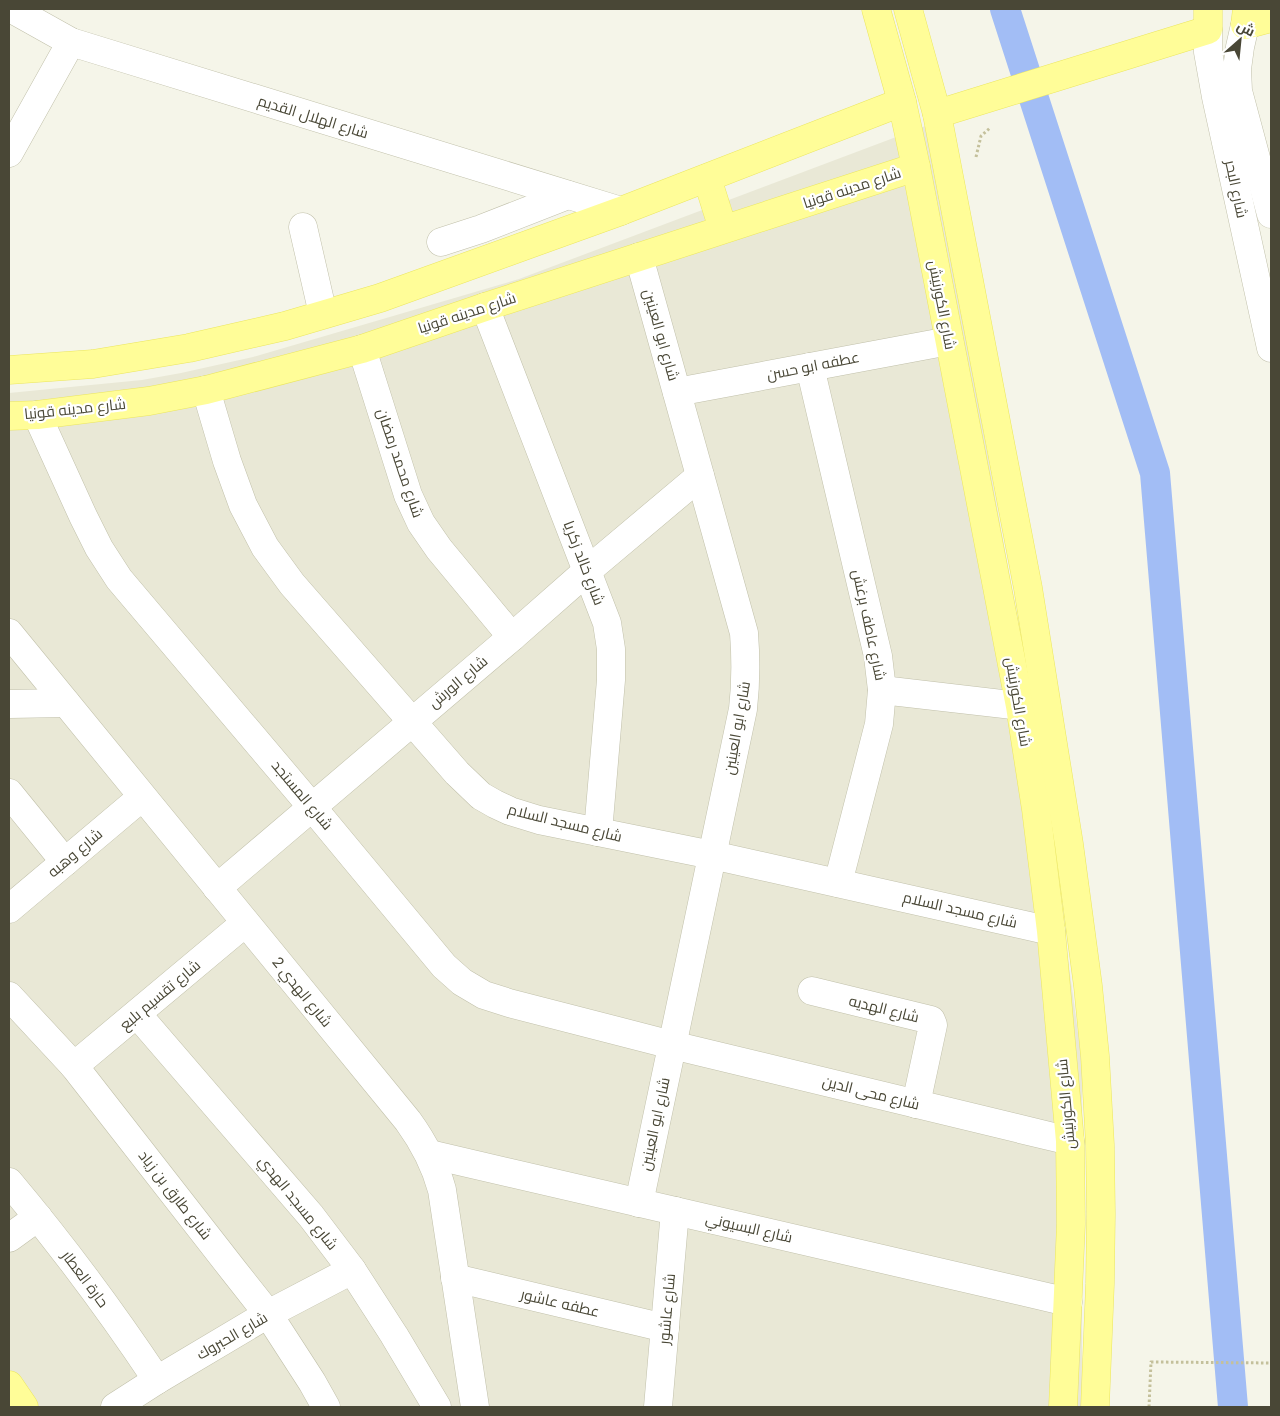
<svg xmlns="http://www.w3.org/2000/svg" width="1280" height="1416" viewBox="0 0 1280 1416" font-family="Lato,Cairo,sans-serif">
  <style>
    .residential { fill: #e9e8d6 }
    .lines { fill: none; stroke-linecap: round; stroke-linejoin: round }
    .canal { stroke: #a2bdf5; stroke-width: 30 }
    .minor-casing { stroke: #c1c0aa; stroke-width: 29 }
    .major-casing { stroke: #ebe660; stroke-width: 29 }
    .path { stroke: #c4c09b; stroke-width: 3; stroke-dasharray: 2.5 2.5; stroke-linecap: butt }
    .minor { stroke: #fff; stroke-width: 28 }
    .major { stroke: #fffd98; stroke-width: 28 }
    .labels { text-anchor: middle; stroke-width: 4.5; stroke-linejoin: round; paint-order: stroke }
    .street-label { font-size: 15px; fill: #494736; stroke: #fff }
  </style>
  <rect width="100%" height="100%" fill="#f5f5e9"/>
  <!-- residential -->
  <polygon class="residential" points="928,125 1035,717 1082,1062 1082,1407 9,1407 9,393 142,380 181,373 253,357 519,279"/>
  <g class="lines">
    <!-- canal -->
    <polyline class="canal" points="1005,9 1155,473 1233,1407"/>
    <defs>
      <g id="minor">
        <polyline points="12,9 71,42 621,211"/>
        <polyline points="1245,25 1240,47 1237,69 1238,91 1271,214"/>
        <polyline points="1208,30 1208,52 1216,97 1271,348"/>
        <polyline points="9,153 71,42"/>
        <polyline points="303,227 323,314"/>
        <polyline points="441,242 481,229 568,195"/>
        <polyline points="485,307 607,623 611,649 611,680 598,832"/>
        <polyline points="362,349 408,495 421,523 439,549 512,637"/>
        <polyline points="810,367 878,656 882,690 879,724 838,883"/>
        <polyline points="206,390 227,461 243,505 265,547 292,584 457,773 481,796 495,804 510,811 539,820 712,855 1051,931"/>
        <polyline points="677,392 949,341"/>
        <polyline points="37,415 83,516 99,548 119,579 312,807 444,966 462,982 484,995 509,1003 672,1045 1070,1141"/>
        <path d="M9 633 408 1121C424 1143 435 1164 442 1190L475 1407"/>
        <polyline points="882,690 1020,706"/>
        <polyline points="9,704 66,703"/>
        <polyline points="9,793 65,862"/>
        <polyline points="217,888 512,637 587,571 700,476"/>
        <polyline points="9,909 142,797"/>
        <polyline points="812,991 931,1020 933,1025 916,1104"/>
        <polyline points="9,996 74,1066 234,1271 268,1314 312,1382 326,1407"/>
        <polyline points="137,1014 311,1216 352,1270 394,1335 437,1407"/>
        <polyline points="74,1066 245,923"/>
        <polyline points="429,1154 1068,1302"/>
        <path d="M9 1182C62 1245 111 1311 157 1380"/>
        <path d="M639 1203 743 709C746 683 746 659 744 633L639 257"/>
        <polyline points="9,1238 38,1217"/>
        <polyline points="455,1278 665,1328"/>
        <polyline points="115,1407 157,1380 268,1314 352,1270"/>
        <polyline points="658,1407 675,1211"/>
      </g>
      <g id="major">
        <polyline points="876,9 902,102 916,167 1020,706 1036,809 1051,931 1070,1141 1071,1224 1063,1407"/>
        <polyline points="908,9 937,114 1028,588 1069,844 1088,986 1095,1056 1100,1145 1101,1214 1100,1284 1095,1407"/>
        <polyline points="1247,9 1245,25 1271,18"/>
        <polyline points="937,114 1208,30 1208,9"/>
        <polyline points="707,178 723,229"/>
        <polyline points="9,370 93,364 189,348 285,326 380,298 621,211 902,102"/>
        <polyline points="9,416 37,415 149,401 206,390 362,349 485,307 916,167"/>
        <polyline points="9,1385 24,1407"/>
      </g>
    </defs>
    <!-- minor casing -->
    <use href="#minor" class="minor-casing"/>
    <!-- major casing -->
    <use href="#major" class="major-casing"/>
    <!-- path -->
    <g class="path">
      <polyline points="976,157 981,136 990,128"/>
      <polyline points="1149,1407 1151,1362 1271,1363"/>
    </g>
    <!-- minor -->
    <use href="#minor" class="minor"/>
    <!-- major -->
    <use href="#major" class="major"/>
  </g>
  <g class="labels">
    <!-- street labels -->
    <g class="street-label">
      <text transform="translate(313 117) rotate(17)" y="5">شارع الهلال القديم</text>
      <text transform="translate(852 188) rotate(-18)" y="5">شارع مدينه قونيا</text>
      <text transform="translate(1236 189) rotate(78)" y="5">شارع البحر</text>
      <text transform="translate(942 305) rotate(79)" y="5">شارع الكورنيش</text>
      <text transform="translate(467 313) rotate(-18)" y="5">شارع مدينه قونيا</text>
      <text transform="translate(661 335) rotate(74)" y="5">شارع ابو العينين</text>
      <text transform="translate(813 366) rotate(-11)" y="5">عطفه ابو حسن</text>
      <text transform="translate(75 409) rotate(-6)" y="5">شارع مدينه قونيا</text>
      <text transform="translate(400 463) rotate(71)" y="5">شارع محمد رمضان</text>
      <text transform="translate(584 563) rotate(69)" y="5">شارع خالد زكريا</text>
      <text transform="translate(869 625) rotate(78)" y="5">شارع عاطف برغش</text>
      <text transform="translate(458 682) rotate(-40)" y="5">شارع الورش</text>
      <text transform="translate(1018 702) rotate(80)" y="5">شارع الكورنيش</text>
      <text transform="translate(737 728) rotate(-80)" y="5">شارع ابو العينين</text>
      <text transform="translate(302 795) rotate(50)" y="5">شارع المستجد</text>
      <text transform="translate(565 823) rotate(14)" y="5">شارع مسجد السلام</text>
      <text transform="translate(75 853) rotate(-40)" y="5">شارع وهبه</text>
      <text transform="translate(960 910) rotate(13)" y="5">شارع مسجد السلام</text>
      <text transform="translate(302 992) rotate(51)" y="5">شارع الهدي 2</text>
      <text transform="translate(160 995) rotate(-40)" y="5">شارع تقسيم بلبع</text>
      <text transform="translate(884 1009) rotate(14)" y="5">شارع الهديه</text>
      <text transform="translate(871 1093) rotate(14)" y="5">شارع محى الدين</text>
      <text transform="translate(1066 1104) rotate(-95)" y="5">شارع الكورنيش</text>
      <text transform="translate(655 1124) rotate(-78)" y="5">شارع ابو العينين</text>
      <text transform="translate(175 1195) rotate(52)" y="5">شارع طارق بن زياد</text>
      <text transform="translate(298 1203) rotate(51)" y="5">شارع مسجد الهدي</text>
      <text transform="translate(749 1228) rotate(13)" y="5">شارع البسيوني</text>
      <text transform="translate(85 1279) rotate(53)" y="5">حارة العطار</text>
      <text transform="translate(560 1303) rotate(13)" y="5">عطفه عاشور</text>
      <text transform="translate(667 1309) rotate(-85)" y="5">شارع عاشور</text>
      <text transform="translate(232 1336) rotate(-30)" y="5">شارع الحبروك</text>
    </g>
  </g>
  <!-- border -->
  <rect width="1280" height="1416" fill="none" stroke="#494736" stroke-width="20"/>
  <!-- north arrow -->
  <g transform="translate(1240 40) rotate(27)" stroke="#ffffff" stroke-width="4" paint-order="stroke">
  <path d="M0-4L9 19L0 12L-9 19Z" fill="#494736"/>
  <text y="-8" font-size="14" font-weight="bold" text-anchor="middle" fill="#494736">ش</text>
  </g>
</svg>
